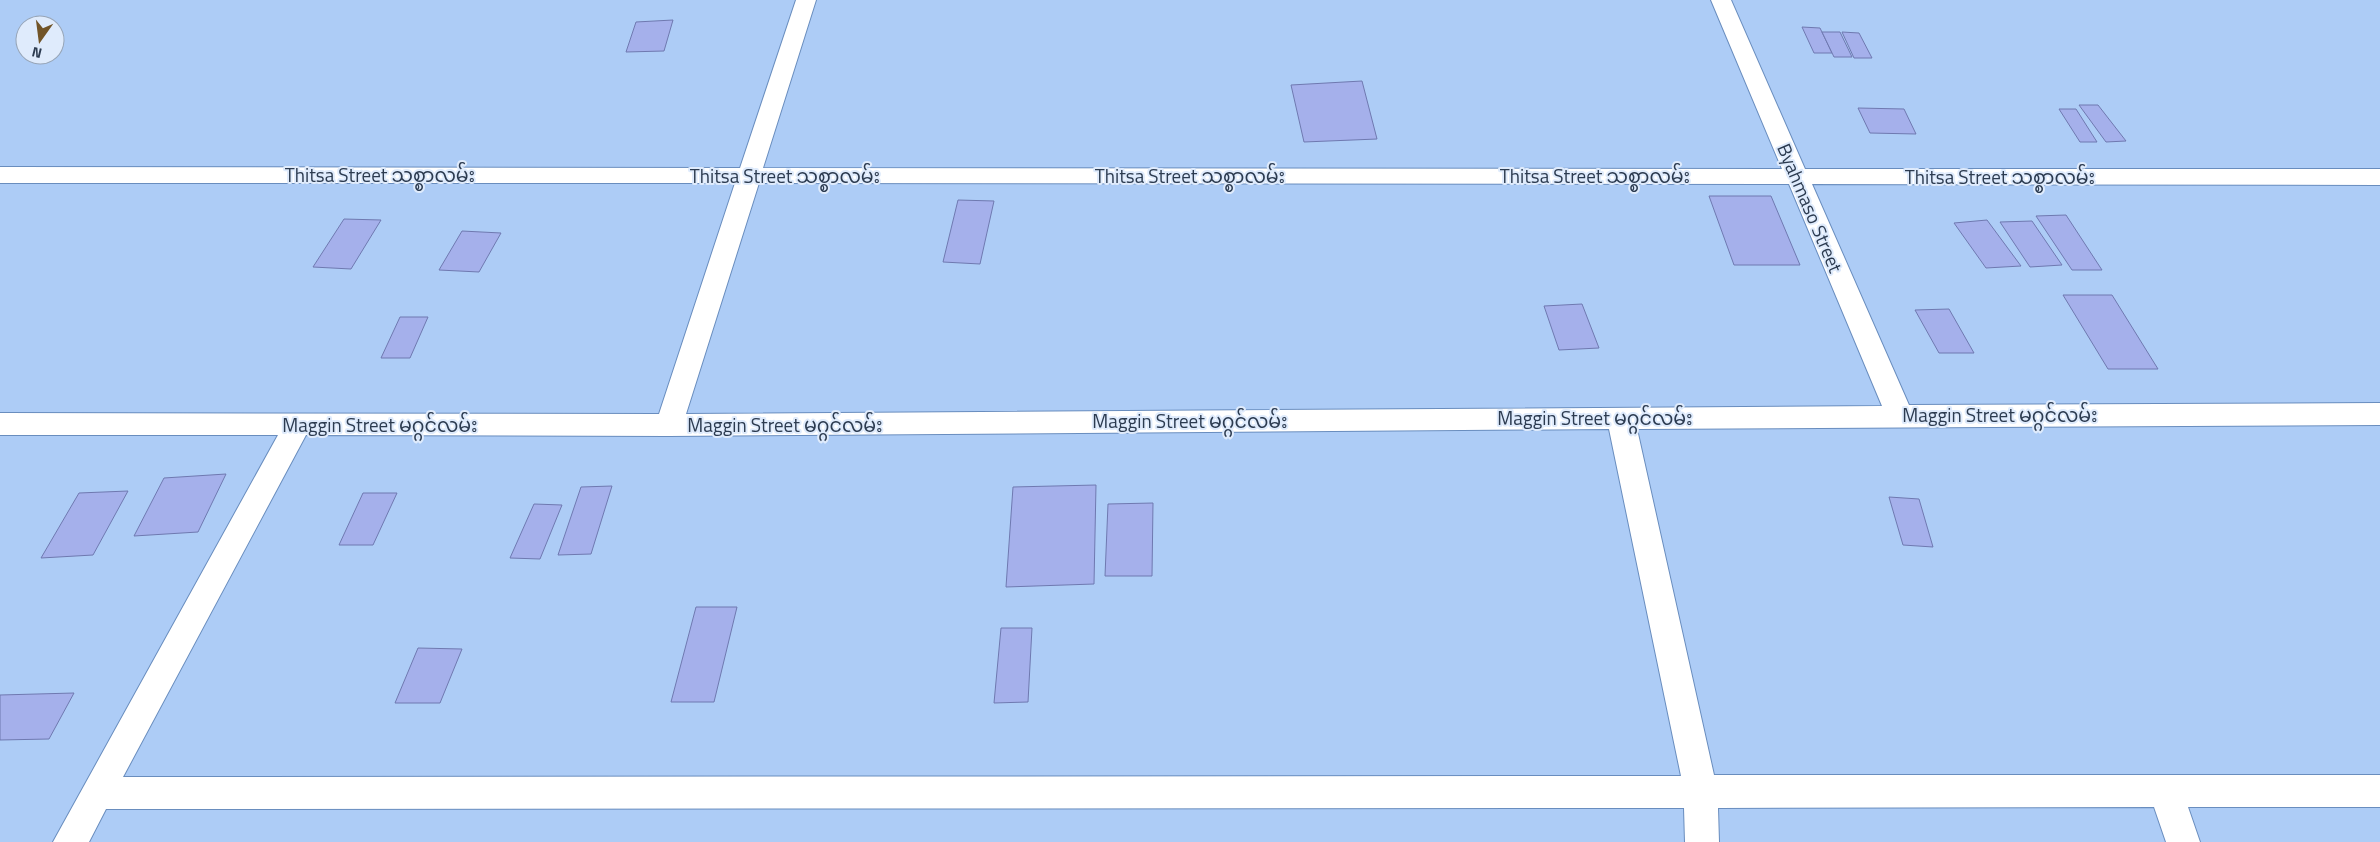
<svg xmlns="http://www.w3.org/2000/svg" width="2380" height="842" viewBox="0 0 2380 842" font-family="'Titillium Web','Noto Sans Myanmar',sans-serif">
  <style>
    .building { fill: #a5b0eb; stroke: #6f79b0 }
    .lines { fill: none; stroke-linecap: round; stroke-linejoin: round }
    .street-casing { stroke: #698dbe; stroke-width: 2 }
    .street { fill: #fff; fill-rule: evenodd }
    .labels { text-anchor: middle; stroke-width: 4; stroke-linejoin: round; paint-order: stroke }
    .street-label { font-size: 19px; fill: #2c3b50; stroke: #dfebfc }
  </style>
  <rect width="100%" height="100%" fill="#adccf6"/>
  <!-- building -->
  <g class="building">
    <polygon points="673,20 664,51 626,52 636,22"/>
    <polygon points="1802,27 1820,28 1832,53 1814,53"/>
    <polygon points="1822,32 1840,32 1852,57 1834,57"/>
    <polygon points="1842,32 1859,33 1872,58 1854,58"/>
    <polygon points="1362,81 1377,139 1304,142 1291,85"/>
    <polygon points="2079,105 2098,105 2126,141 2106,142"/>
    <polygon points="1858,108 1904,109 1916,134 1870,133"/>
    <polygon points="2059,109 2076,109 2097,142 2080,142"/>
    <polygon points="1709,196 1771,196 1800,265 1734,265"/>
    <polygon points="958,200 994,201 980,264 943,262"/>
    <polygon points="2066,215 2102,270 2072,270 2036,216"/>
    <polygon points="344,219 381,220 351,269 313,267"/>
    <polygon points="1987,220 2021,266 1986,268 1954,223"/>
    <polygon points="2032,221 2062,265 2030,267 2000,222"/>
    <polygon points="462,231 501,233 479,272 439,270"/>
    <polygon points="2063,295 2112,295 2158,369 2108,369"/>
    <polygon points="1582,304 1599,348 1559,350 1544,306"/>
    <polygon points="1949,309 1974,353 1939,353 1915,310"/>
    <polygon points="400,317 428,317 410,358 381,358"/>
    <polygon points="226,474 198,532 134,536 164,478"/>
    <polygon points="1096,485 1094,584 1006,587 1013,487"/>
    <polygon points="612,486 591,554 558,555 581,487"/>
    <polygon points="128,491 93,555 41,558 79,493"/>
    <polygon points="363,493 397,493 373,545 339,545"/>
    <polygon points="1889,497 1919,499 1933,547 1903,545"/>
    <polygon points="1153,503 1152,576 1105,576 1108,504"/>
    <polygon points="534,504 562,505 540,559 510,558"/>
    <polygon points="696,607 737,607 714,702 671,702"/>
    <polygon points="1001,628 1032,628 1028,702 994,703"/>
    <polygon points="418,648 462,649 440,703 395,703"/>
    <polygon points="74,693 49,739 0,740 0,695"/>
  </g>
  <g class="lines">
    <defs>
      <path id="street" d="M796 0H816L763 168 1782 169 1711 0H1731L1805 169H2380V185L1812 184 1909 405 2380 403V425L1637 429 1714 775H2380V807H2188L2200 842H2166L2154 807 1718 808 1719 842H1685L1684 808 106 809 89 842H53L278 435H0V413L659 414 735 183H0V167L740 168ZM759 183 1789 184 1882 406 686 414ZM1609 429 1681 776 123 777 306 435 669 436Z"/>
    </defs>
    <!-- street casing -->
    <use href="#street" class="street-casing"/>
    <!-- street -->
    <use href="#street" class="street"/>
  </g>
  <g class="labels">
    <!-- street labels -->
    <g class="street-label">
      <text x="380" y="182">Thitsa Street သစ္စာလမ်း</text>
      <text x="785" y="183">Thitsa Street သစ္စာလမ်း</text>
      <text x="1190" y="183">Thitsa Street သစ္စာလမ်း</text>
      <text x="1595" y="183">Thitsa Street သစ္စာလမ်း</text>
      <text x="2000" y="184">Thitsa Street သစ္စာလမ်း</text>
      <text transform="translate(1810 208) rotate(67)" y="7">Byahmaso Street</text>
      <text x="2000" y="422">Maggin Street မဂ္ဂင်လမ်း</text>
      <text x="1595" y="425">Maggin Street မဂ္ဂင်လမ်း</text>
      <text x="1190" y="428">Maggin Street မဂ္ဂင်လမ်း</text>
      <text x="380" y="432">Maggin Street မဂ္ဂင်လမ်း</text>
      <text x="785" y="432">Maggin Street မဂ္ဂင်လမ်း</text>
    </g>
  </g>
  <!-- north arrow -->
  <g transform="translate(40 40) rotate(194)"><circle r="24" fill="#dfebfc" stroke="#97a5b7"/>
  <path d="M0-4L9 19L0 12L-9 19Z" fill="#715428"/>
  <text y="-8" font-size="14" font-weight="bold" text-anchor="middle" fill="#2c3b50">N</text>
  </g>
</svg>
